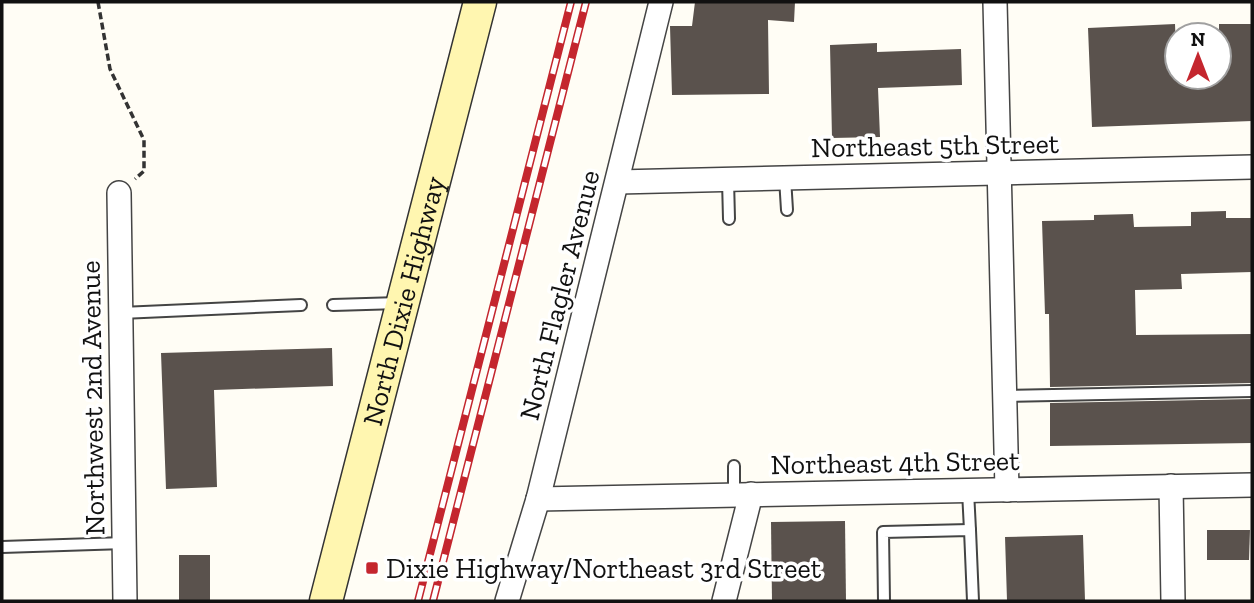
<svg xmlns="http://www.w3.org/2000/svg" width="1254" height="603" viewBox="0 0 1254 603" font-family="'Zilla Slab',serif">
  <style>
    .building { fill: #5a524d }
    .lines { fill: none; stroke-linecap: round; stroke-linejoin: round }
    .service-casing { stroke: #444; stroke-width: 14 }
    .minor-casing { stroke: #444; stroke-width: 26 }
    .secondary-casing { stroke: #333; stroke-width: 35 }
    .path { stroke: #333; stroke-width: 3.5; stroke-dasharray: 7 3.5; stroke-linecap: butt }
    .service { stroke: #fff; stroke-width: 10 }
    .minor { stroke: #fff; stroke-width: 23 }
    .secondary { stroke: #fff6b0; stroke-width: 32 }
    .rail-casing { stroke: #c4262e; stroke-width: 8 }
    .rail { stroke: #fff; stroke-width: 5; stroke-dasharray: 16; stroke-linecap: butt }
    .poi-dot { fill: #c4262e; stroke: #fff; stroke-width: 2.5 }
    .labels { text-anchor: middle; stroke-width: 7; stroke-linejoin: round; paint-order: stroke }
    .street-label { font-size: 28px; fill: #111; stroke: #fff }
    .poi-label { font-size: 28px; fill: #111; stroke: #fff; text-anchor: start }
  </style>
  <rect width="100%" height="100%" fill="#fffdf5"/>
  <!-- building -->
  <g class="building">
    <polygon points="695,2 795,2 794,22 768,20 769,94 672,95 670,26 692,26"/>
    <polygon points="1175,24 1177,77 1219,77 1219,24 1252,24 1252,121 1092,127 1088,28"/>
    <polygon points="877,43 877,52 961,49 962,85 878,88 880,137 832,138 830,45"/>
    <polygon points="1226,211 1226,218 1252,218 1252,272 1181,274 1182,289 1135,290 1136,335 1252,334 1252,383 1050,387 1049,314 1045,314 1042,221 1094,220 1094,215 1133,214 1134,227 1191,226 1191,212"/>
    <polygon points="332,348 333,386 214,390 217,487 166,489 161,353"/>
    <polygon points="1252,399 1252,443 1050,446 1050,403"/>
    <polygon points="845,521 846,601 772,601 771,522"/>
    <polygon points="1207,530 1250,530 1249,560 1207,560"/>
    <polygon points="1083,535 1085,601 1007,601 1005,537"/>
    <rect x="179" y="555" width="31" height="46"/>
  </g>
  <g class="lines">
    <defs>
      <g id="service">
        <polyline points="785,178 787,210"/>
        <polyline points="728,180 729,219"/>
        <polyline points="333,305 399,303"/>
        <polyline points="121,313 301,305"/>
        <polyline points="1004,396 1252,391"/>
        <polyline points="734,466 734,494"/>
        <polyline points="968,491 970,530"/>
        <polyline points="2,547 125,543"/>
        <polyline points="884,601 883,532 970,530 973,601"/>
      </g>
      <g id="minor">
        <polyline points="995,2 1007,490"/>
        <polyline points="618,182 1252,167"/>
        <polyline points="119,193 125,601"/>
        <polyline points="1171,486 1173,601"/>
        <polyline points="538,499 1252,485"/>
        <polyline points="507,601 538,499 661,2"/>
        <polyline points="724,601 751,494"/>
      </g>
      <g id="secondary">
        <path id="s1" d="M326 601 480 2"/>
      </g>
    </defs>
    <!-- service casing -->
    <use href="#service" class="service-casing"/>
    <!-- minor casing -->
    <use href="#minor" class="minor-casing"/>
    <!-- secondary casing -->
    <use href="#secondary" class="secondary-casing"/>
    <!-- path -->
    <polyline class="path" points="98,2 110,69 144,140 144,171 135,179"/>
    <!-- service -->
    <use href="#service" class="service"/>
    <!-- minor -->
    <use href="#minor" class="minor"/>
    <!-- secondary -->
    <use href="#secondary" class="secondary"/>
    <defs>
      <g id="rail">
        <polyline points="418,601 571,2"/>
        <polyline points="433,601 586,2"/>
      </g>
    </defs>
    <!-- rail casing -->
    <use href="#rail" class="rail-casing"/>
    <!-- rail -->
    <use href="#rail" class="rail"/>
  </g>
  <!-- markers -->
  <rect class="poi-dot" x="365" y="561" width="14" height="14" rx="3.5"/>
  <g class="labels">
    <!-- street labels -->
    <g class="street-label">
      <text transform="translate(935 145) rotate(-1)" y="10">Northeast 5th Street</text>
      <text transform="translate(559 295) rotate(-76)" y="10">North Flagler Avenue</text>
      <text dy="10" stroke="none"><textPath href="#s1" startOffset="310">North Dixie Highway</textPath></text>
      <text transform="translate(92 398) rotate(-91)" y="10">Northwest 2nd Avenue</text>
      <text transform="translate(895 462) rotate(-1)" y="10">Northeast 4th Street</text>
    </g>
    <!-- poi labels -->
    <g class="poi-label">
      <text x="386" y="578">Dixie Highway/Northeast 3rd Street</text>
    </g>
  </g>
  <!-- border -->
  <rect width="1254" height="603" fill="none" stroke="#111111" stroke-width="7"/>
  <!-- north arrow -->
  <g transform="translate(1198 56)"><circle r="33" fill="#ffffff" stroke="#a0a0a0" stroke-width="2"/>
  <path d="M0-5L12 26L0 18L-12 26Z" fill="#c4262e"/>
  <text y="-10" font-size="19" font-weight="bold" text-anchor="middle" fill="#111111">N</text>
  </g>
</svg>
